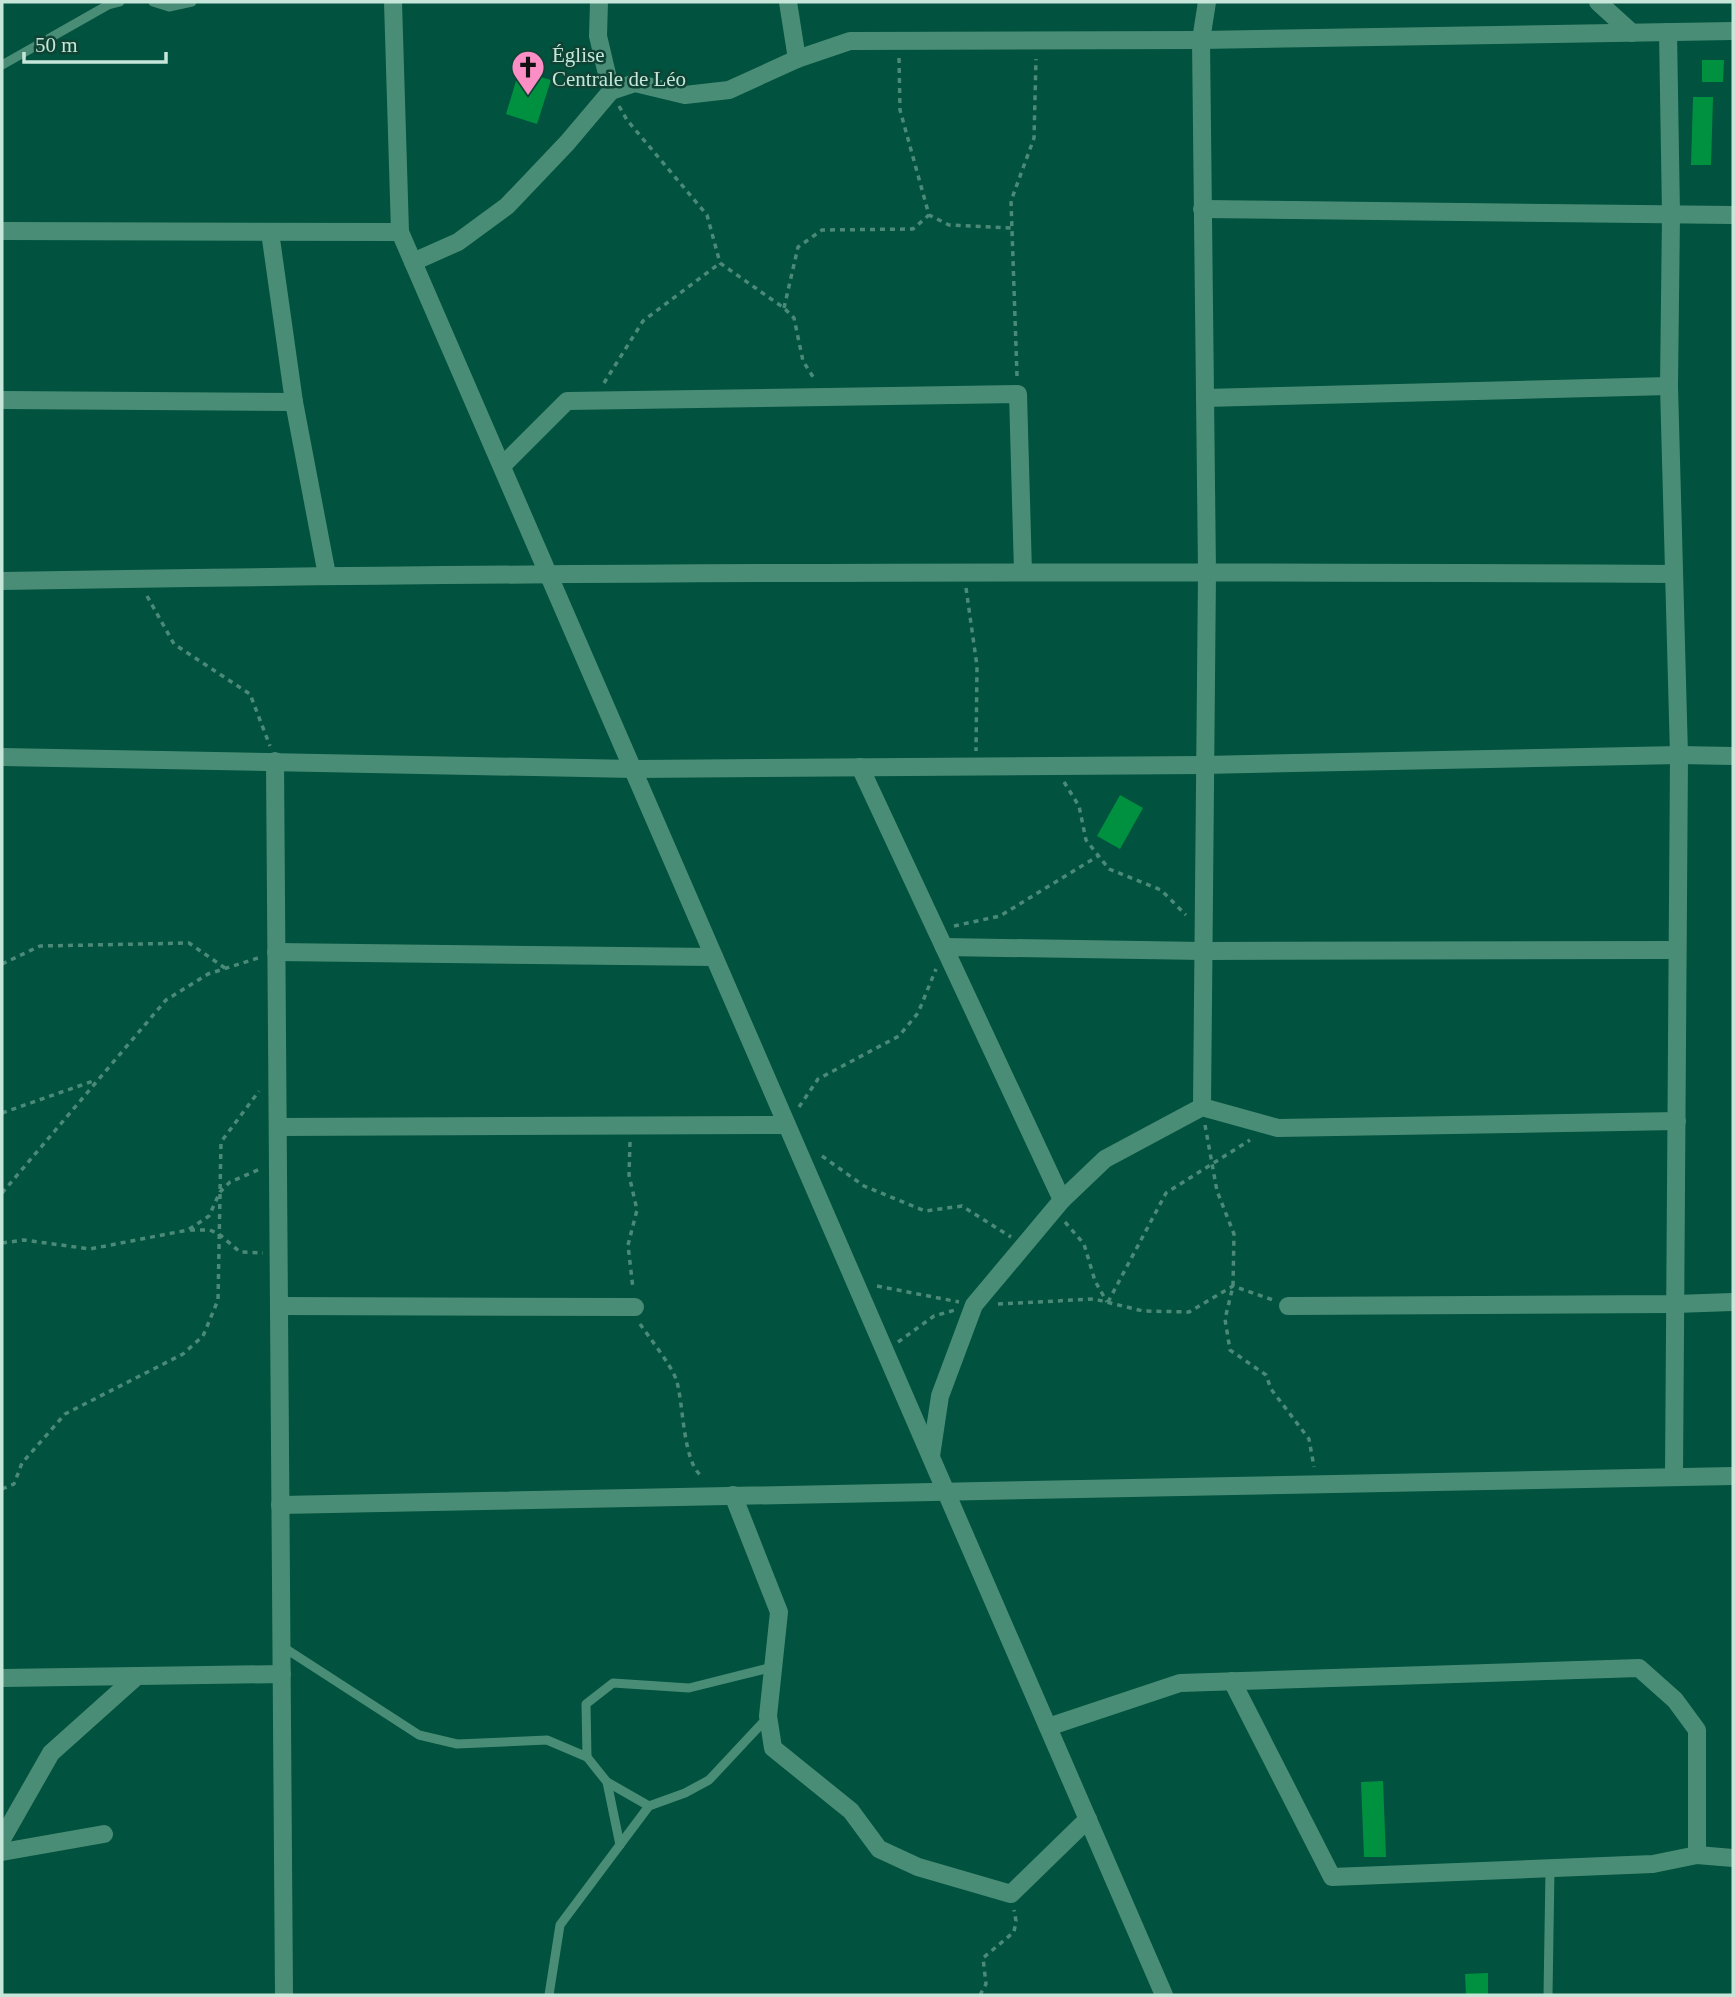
<svg xmlns="http://www.w3.org/2000/svg" width="1735" height="1997" viewBox="0 0 1735 1997" font-family="Georgia,serif">
  <style>
    .building { fill: #009140 }
    .lines { fill: none; stroke-linecap: round; stroke-linejoin: round }
    .path { stroke: #4b8a78; stroke-width: 3.5; stroke-dasharray: 5 5; stroke-linecap: butt }
    .service { stroke: #4a8d76; stroke-width: 9 }
    .minor { stroke: #4a8d76; stroke-width: 18 }
    .labels { text-anchor: middle; stroke-width: 5; stroke-linejoin: round; paint-order: stroke }
    .poi-label { font-size: 21px; fill: #c6e6d9; stroke: #0f4435; text-anchor: start }
  </style>
  <rect width="100%" height="100%" fill="#01523e"/>
  <!-- building -->
  <g class="building">
    <polygon points="1702,60 1724,60 1723,82 1702,82"/>
    <polygon points="519,71 551,80 537,124 506,114"/>
    <polygon points="1693,97 1713,97 1711,165 1691,165"/>
    <polygon points="1120,795 1143,808 1120,849 1097,836"/>
    <polygon points="1383,1781 1386,1857 1364,1857 1361,1782"/>
    <polygon points="1488,1973 1488,1995 1466,1995 1465,1974"/>
  </g>
  <g class="lines">
    <!-- path -->
    <g class="path">
      <polyline points="899,58 900,110 929,215 949,225 1012,228"/>
      <polyline points="619,106 627,120 707,215 720,263 784,308 794,318 803,361 815,380"/>
      <polyline points="784,308 798,247 822,230 913,229 929,215"/>
      <polyline points="1017,376 1011,201 1034,138 1036,59"/>
      <polyline points="604,383 643,321 720,263"/>
      <polyline points="966,588 977,666 976,751"/>
      <polyline points="147,596 174,644 250,694 270,746"/>
      <polyline points="1064,782 1079,806 1086,840 1109,869 1161,890 1186,915"/>
      <polyline points="954,926 1000,916 1098,856"/>
      <polyline points="2,964 40,946 189,943 225,968"/>
      <polyline points="799,1107 818,1079 899,1036 918,1013 936,969"/>
      <polyline points="2,1113 96,1080"/>
      <polyline points="1205,1125 1217,1191 1234,1234 1233,1286 1225,1319 1230,1350 1266,1375 1271,1389 1309,1439 1314,1467"/>
      <polyline points="630,1142 629,1175 637,1210 628,1245 633,1289"/>
      <polyline points="822,1156 864,1186 925,1211 962,1206 1011,1237"/>
      <polyline points="2,1193 166,1000 208,974 261,957"/>
      <polyline points="1065,1222 1084,1244 1095,1281 1107,1302"/>
      <polyline points="190,1230 210,1230 219,1234 240,1252 263,1253"/>
      <polyline points="2,1243 24,1240 90,1249 188,1230 209,1216 220,1192 230,1182 260,1169"/>
      <polyline points="877,1286 959,1302"/>
      <polyline points="1108,1302 1166,1193 1250,1140"/>
      <polyline points="998,1304 1094,1299 1143,1311 1189,1312 1233,1286 1273,1300"/>
      <path d="M640 1324C649 1337 671 1365 676 1379 684 1402 682 1464 703 1477"/>
      <polyline points="898,1342 934,1316 955,1310"/>
      <polyline points="2,1489 14,1484 22,1463 65,1414 183,1354 203,1336 218,1300 221,1142 259,1091"/>
      <polyline points="980,1995 986,1984 983,1958 1014,1932 1016,1921 1014,1910"/>
    </g>
    <!-- service -->
    <g class="service">
      <polyline points="153,2 169,7 192,2"/>
      <polyline points="2,65 108,5 120,2"/>
      <polyline points="283,1647 419,1735 457,1744 547,1740 587,1757 607,1782 620,1845"/>
      <polyline points="587,1757 586,1704 613,1683 689,1688 773,1667"/>
      <polyline points="607,1782 649,1806"/>
      <polyline points="549,1995 560,1925 649,1806 685,1793 709,1780 767,1718"/>
      <polyline points="1548,1995 1550,1869"/>
    </g>
    <!-- minor -->
    <g class="minor">
      <polyline points="393,2 400,232 1164,1995"/>
      <polyline points="599,2 598,36 611,91"/>
      <polyline points="788,2 797,59"/>
      <polyline points="1598,2 1632,33"/>
      <polyline points="1668,32 1671,214 1669,386 1679,755 1674,1476"/>
      <polyline points="1202,209 1733,215"/>
      <polyline points="2,231 400,232"/>
      <polyline points="270,232 294,402 327,575"/>
      <polyline points="413,262 458,242 507,206 567,143 611,91 635,83 685,95 729,90 797,59 850,41 1201,40 1733,31"/>
      <polyline points="1205,398 1669,386"/>
      <polyline points="2,400 294,402"/>
      <polyline points="502,466 567,401 1018,394 1023,572"/>
      <path d="M2 581C559 571 1117 571 1674 574"/>
      <polyline points="2,757 634,769 1204,765 1679,755 1733,756"/>
      <polyline points="275,761 284,1995"/>
      <polyline points="860,767 1062,1200"/>
      <polyline points="944,947 1203,951 1677,950"/>
      <polyline points="276,952 714,957"/>
      <polyline points="1202,1107 1207,572 1201,40 1207,2"/>
      <polyline points="278,1127 786,1125"/>
      <polyline points="279,1306 635,1307"/>
      <polyline points="1288,1306 1675,1304 1733,1302"/>
      <polyline points="931,1456 940,1396 974,1305 1062,1200 1105,1159 1202,1107 1278,1128 1677,1121"/>
      <polyline points="733,1495 779,1612 768,1716 773,1748 851,1811 879,1849 918,1867 1011,1894 1088,1819"/>
      <polyline points="280,1505 1733,1476"/>
      <polyline points="2,1678 282,1674"/>
      <polyline points="1232,1681 1332,1877 1653,1864 1697,1855 1733,1858"/>
      <polyline points="1048,1727 1180,1683 1639,1668 1675,1700 1697,1730 1697,1855"/>
      <polyline points="2,1839 51,1753 137,1676"/>
      <polyline points="2,1852 104,1834"/>
    </g>
  </g>
  <!-- icons -->
  <defs>
    <symbol id="church-pin" viewBox="-11 -11 22 30"><path d="M0 17L-7.5 6A9.5 9.5 0 1 1 7.5 6Z" fill="#fb8fc5" stroke="#0f4435"/><path d="M-1.2-6h2.4v3.5h3.3v2.4h-3.3V6h-2.4V-.1h-3.3v-2.4h3.3Z" fill="#111"/></symbol>
  </defs>
  <g fill-rule="evenodd">
    <use href="#church-pin" x="509" y="48" width="38" height="52"/>
  </g>
  <g class="labels">
    <!-- poi labels -->
    <g class="poi-label">
      <text x="552" y="62">Église<tspan x="552" dy="24">Centrale de Léo</tspan></text>
    </g>
  </g>
  <!-- border -->
  <rect width="1735" height="1997" fill="none" stroke="#c6e6d9" stroke-width="7"/>
  <!-- scale -->
  <path d="M24 52v10h142v-10" fill="none" stroke="#c6e6d9" stroke-width="3.5"/>
  <text x="35" y="52" font-size="21" fill="#c6e6d9" stroke="#0f4435" stroke-width="5" paint-order="stroke">50 m</text>
</svg>
